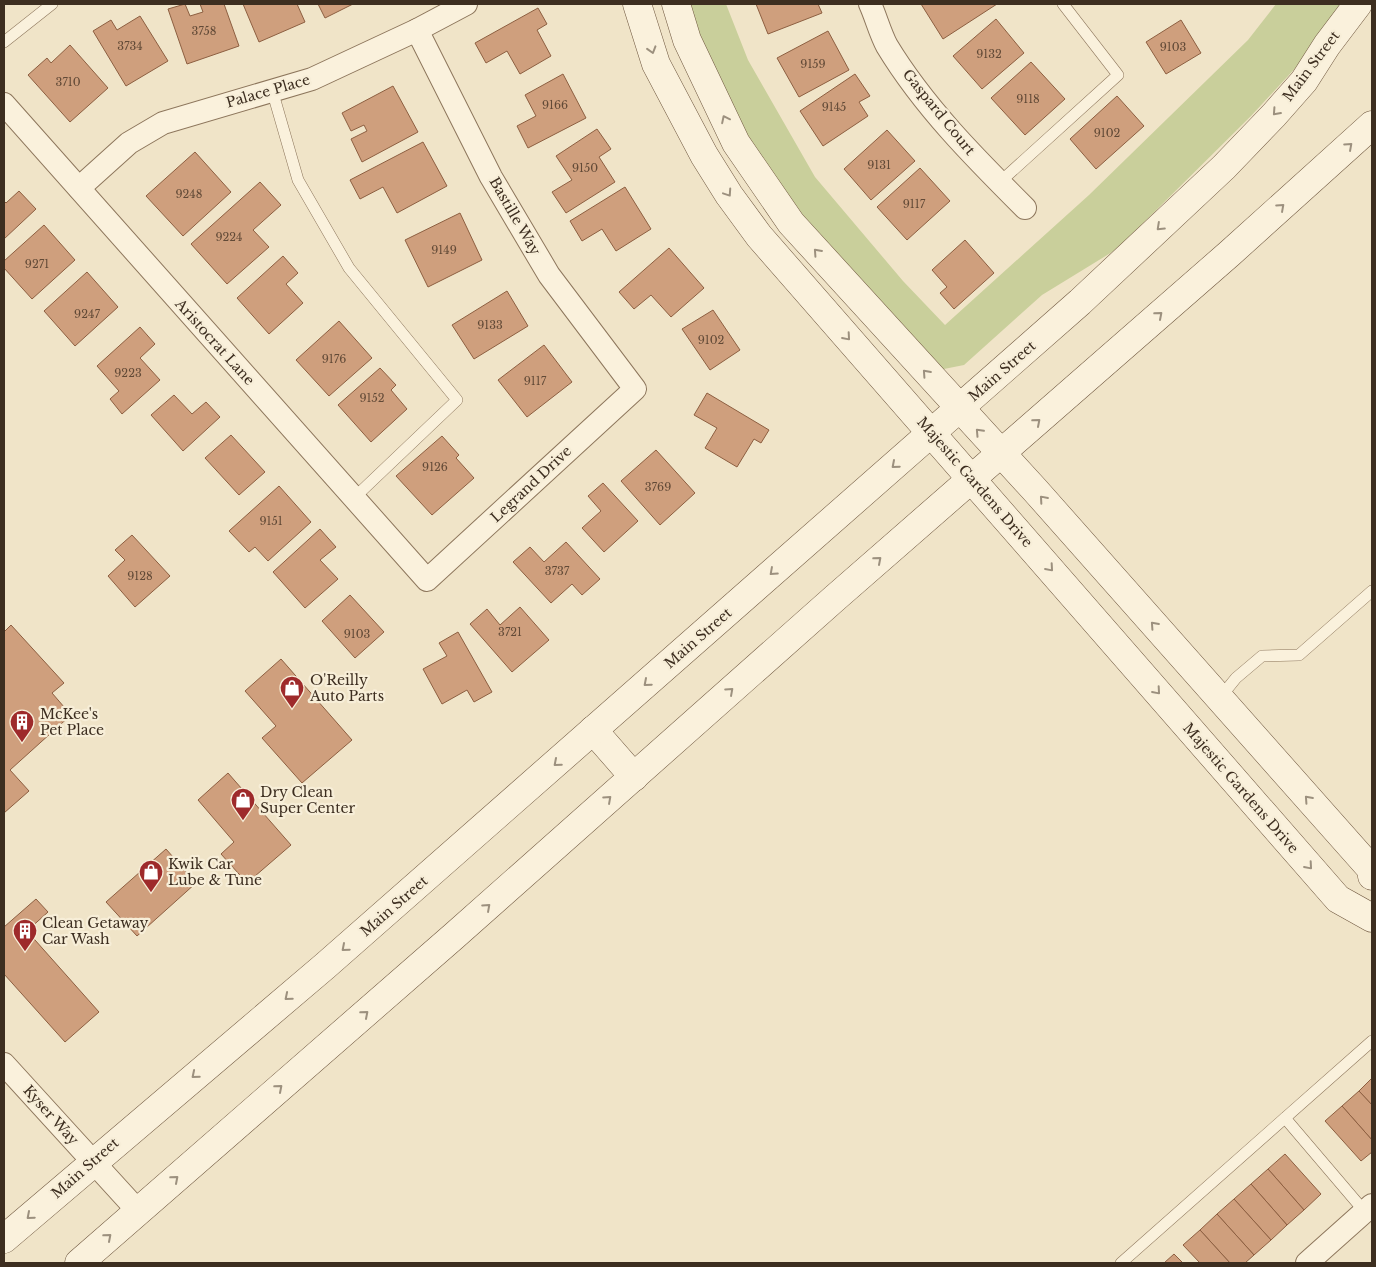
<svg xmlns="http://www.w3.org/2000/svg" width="1376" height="1267" viewBox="0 0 1376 1267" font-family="'Libre Baskerville',serif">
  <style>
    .green { fill: #c9cf9b }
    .building { fill: #cf9f7d; stroke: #8d5f41 }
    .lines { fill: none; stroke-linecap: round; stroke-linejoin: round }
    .lane-casing { stroke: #8d765c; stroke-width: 12 }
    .street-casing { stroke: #8d765c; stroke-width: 24 }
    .secondary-casing { stroke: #6f573f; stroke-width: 29 }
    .lane { stroke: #faf1dc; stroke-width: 11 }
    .street { stroke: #faf1dc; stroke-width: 22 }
    .secondary { stroke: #faf1dc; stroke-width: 28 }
    .oneway { stroke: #9c907e }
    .labels { text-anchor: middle; stroke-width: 4.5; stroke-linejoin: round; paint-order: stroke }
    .number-label { font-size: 11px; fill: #624a37 }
    .street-label { font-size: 14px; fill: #3d2e20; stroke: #f7eed8 }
    .poi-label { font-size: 14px; fill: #3d2e20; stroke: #f7eed8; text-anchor: start }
  </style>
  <rect width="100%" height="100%" fill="#f0e4c8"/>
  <!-- green -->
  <polygon class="green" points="689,4 726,4 748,60 815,177 903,281 945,325 1089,195 1248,40 1276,4 1349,4 1325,36 1251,116 1117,249 1042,295 964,365 934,371 802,218 758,155 703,47"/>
  <!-- building -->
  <g class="building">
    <polygon points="185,4 190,16 203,12 200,4 224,4 239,46 187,64 168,9"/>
    <polygon points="243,4 297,4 305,22 259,42"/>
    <polygon points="318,4 353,4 325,18"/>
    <polygon points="756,4 818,4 822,13 768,34"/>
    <polygon points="921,4 997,4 943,39"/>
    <polygon points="538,8 547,24 537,30 551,56 520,74 507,51 486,63 475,43"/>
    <polygon points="140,16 168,61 126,86 93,31 111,20 117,30"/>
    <polygon points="996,19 1024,53 982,89 953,56"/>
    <polygon points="1181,20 1201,53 1166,74 1146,42"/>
    <polygon points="828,31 849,70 799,97 777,58"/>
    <polygon points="70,45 108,88 70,122 28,75 47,58 51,63"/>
    <polygon points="1031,62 1065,99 1025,135 991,98"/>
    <polygon points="563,74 586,118 528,148 517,126 536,116 525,95"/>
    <polygon points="855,74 870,96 859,102 868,116 823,146 800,111"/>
    <polygon points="393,86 418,132 362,162 351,139 367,131 364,125 351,131 342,113"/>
    <polygon points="1117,96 1144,126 1096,169 1070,139"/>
    <polygon points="597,129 611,149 599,157 615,182 566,213 552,192 572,180 556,156"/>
    <polygon points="887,130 915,161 871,200 844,169"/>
    <polygon points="423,142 447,186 397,213 383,187 360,199 350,180"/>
    <polygon points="195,152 231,192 183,236 146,196"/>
    <polygon points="920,168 950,201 907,240 877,207"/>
    <polygon points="260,182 281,205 253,230 269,247 227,284 191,244"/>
    <polygon points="625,187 651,229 616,251 602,229 582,241 570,221"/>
    <polygon points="19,191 36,209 4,239 4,201 6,203"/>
    <polygon points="460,213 482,260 428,287 405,240"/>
    <polygon points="44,225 75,260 32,299 4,268 4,261"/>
    <polygon points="965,240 994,273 954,309 940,293 947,287 932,270"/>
    <polygon points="669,248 704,288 671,317 651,295 634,309 619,292"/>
    <polygon points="283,256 298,273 286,284 303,303 269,334 237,298"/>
    <polygon points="87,272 118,307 75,346 44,311"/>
    <polygon points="507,291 528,326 474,359 452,325"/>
    <polygon points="713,310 740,350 710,370 682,329"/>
    <polygon points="339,321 372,358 329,396 296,360"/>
    <polygon points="140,327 155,344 140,358 160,380 122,414 110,399 119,391 97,366"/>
    <polygon points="544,345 572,382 527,417 498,380"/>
    <polygon points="380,368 396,385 391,390 407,409 371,442 338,405"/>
    <polygon points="707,393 769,430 761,443 754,439 737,467 705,448 717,428 694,415"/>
    <polygon points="174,395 192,414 206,402 220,417 183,451 151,415"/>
    <polygon points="231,435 265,472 239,495 205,458"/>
    <polygon points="442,436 459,455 456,458 474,478 432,515 396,476"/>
    <polygon points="656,450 695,493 660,525 621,481"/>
    <polygon points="603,483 638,521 604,552 582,528 601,511 588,496"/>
    <polygon points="279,486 311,522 268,561 255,547 249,552 229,531"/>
    <polygon points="320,529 336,547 320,560 338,579 305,608 273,572"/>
    <polygon points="132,535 170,576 135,607 108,576 125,560 115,550"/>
    <polygon points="566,542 600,579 582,595 572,584 551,603 513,562 530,547 544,562"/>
    <polygon points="350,595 384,632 355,658 322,621"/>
    <polygon points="520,607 549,640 512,672 470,624 487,609 500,625"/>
    <polygon points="11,625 64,683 52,693 71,715 10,770 29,791 4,813 4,632"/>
    <polygon points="458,632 492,692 474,702 467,690 442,704 423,669 447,656 439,643"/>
    <polygon points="281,659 352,740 302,783 262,738 276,726 245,691"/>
    <polygon points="228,773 291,845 247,883 221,854 234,842 198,800"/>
    <polygon points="166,849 196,883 137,936 106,902"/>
    <polygon points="36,899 48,912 27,931 99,1012 65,1042 4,974 4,927"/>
    <polygon points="1372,1078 1372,1105 1359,1091"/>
    <polygon points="1359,1091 1372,1105 1372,1140 1342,1106"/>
    <polygon points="1342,1106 1372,1140 1372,1152 1361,1161 1325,1121"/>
    <polygon points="1285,1154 1321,1194 1304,1210 1268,1169"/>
    <polygon points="1268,1169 1304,1210 1287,1225 1251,1184"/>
    <polygon points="1251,1184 1287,1225 1271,1240 1234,1199"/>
    <polygon points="1234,1199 1271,1240 1254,1255 1217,1214"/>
    <polygon points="1217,1214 1254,1255 1245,1263 1230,1263 1200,1230"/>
    <polygon points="1200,1230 1230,1263 1200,1263 1183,1245"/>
    <polygon points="1174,1254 1183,1263 1164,1263"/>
  </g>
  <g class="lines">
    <defs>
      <g id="lane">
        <polyline points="4,42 52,4"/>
        <polyline points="272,90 298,180 349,268 457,400 354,498"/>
        <polyline points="1000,182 1118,75 1063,4"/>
        <polyline points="1219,699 1236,678 1262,656 1299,655 1372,591"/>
        <polyline points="1285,1118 1365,1212"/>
        <polyline points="1121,1263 1372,1041"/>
      </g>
      <g id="street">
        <path d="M870 4C876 17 880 33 887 46 924 107 975 158 1025 208"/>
        <polyline points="4,104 427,580 635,389 549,275 491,177 417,30"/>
        <polyline points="79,188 129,143 163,123 312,79 417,30 466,4"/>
        <polyline points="4,1064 138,1211"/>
        <polyline points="1307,1263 1372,1205"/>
      </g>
      <g id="secondary">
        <polyline points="637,4 656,64 704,155 729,195 759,236 1338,899 1372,918"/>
        <polyline points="676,4 687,40 736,143 791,223 1035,490 1371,869 1372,876"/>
        <polyline points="593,730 634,777"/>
        <polyline points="4,1239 325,966 1080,302 1224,167 1274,115 1304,81 1327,45 1358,4"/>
        <polyline points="79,1263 454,936 835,598 1229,254 1372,125"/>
      </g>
    </defs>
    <!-- lane casing -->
    <use href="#lane" class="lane-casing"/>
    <!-- street casing -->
    <use href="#street" class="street-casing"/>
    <!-- secondary casing -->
    <use href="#secondary" class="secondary-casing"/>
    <!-- lane -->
    <use href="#lane" class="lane"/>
    <!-- street -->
    <use href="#street" class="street"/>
    <!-- secondary -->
    <use href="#secondary" class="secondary"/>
  </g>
  <!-- one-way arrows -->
  <defs><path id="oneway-chevron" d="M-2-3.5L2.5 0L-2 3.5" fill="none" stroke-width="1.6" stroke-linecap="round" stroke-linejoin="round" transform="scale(1.25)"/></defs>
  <g class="oneway">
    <use href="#oneway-chevron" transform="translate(652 50) rotate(73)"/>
    <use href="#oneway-chevron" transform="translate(1276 112) rotate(132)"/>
    <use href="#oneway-chevron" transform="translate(725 119) rotate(-116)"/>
    <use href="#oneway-chevron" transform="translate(1349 146) rotate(-42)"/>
    <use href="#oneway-chevron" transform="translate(728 193) rotate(56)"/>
    <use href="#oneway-chevron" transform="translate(1281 207) rotate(-42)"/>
    <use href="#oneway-chevron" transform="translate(1160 227) rotate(137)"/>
    <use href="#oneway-chevron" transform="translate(817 252) rotate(-132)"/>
    <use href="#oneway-chevron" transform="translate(1159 315) rotate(-41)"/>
    <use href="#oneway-chevron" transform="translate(847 337) rotate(49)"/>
    <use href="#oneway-chevron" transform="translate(926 373) rotate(-132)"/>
    <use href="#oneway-chevron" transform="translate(1037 422) rotate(-41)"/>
    <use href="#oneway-chevron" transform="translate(979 432) rotate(-133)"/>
    <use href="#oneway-chevron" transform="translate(895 465) rotate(139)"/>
    <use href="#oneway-chevron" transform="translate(1043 499) rotate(-131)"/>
    <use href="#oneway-chevron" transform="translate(878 560) rotate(-41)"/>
    <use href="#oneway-chevron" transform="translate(1050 568) rotate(49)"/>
    <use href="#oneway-chevron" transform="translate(773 572) rotate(138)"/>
    <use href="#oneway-chevron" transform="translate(1154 625) rotate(-132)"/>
    <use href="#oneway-chevron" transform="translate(647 683) rotate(139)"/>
    <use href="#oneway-chevron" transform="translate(730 691) rotate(-42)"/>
    <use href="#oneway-chevron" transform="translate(1157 691) rotate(49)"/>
    <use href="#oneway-chevron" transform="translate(557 763) rotate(139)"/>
    <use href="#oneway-chevron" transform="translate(608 799) rotate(-42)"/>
    <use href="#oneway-chevron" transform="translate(1308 799) rotate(-132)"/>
    <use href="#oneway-chevron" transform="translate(1309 866) rotate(49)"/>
    <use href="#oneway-chevron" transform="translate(487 907) rotate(-42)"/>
    <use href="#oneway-chevron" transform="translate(345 948) rotate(139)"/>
    <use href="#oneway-chevron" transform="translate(288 997) rotate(140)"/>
    <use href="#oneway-chevron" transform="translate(365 1014) rotate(-41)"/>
    <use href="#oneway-chevron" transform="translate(195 1075) rotate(140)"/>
    <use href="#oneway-chevron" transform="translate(279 1088) rotate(-41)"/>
    <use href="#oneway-chevron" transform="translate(175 1179) rotate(-41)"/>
    <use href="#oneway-chevron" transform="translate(30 1216) rotate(139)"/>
    <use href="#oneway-chevron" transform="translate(108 1237) rotate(-41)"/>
  </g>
  <!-- icons -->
  <defs>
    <symbol id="shop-pin" viewBox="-11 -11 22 30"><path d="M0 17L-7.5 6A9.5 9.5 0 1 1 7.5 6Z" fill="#9e2a2b" stroke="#f7eed8"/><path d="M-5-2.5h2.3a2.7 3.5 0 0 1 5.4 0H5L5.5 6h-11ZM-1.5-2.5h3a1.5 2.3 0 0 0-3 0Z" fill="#fff"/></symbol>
    <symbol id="building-pin" viewBox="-11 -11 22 30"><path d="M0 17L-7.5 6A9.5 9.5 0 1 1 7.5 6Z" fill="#9e2a2b" stroke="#f7eed8"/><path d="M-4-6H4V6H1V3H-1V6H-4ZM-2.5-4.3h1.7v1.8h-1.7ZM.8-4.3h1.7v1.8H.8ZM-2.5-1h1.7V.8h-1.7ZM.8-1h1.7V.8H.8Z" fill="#fff"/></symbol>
  </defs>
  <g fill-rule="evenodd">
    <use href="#shop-pin" x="278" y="674" width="28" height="38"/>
    <use href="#building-pin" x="8" y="708" width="28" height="38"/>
    <use href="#shop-pin" x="229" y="786" width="28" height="38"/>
    <use href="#shop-pin" x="137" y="858" width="28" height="38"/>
    <use href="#building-pin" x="11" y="917" width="28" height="38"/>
  </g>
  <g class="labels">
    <!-- number labels -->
    <g class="number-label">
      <text x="204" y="35">3758</text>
      <text x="130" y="50">3734</text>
      <text x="1173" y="51">9103</text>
      <text x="989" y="58">9132</text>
      <text x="813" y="68">9159</text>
      <text x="68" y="86">3710</text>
      <text x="1028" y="103">9118</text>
      <text x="555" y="109">9166</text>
      <text x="834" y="111">9145</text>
      <text x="1107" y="137">9102</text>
      <text x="879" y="169">9131</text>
      <text x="585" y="172">9150</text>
      <text x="189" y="198">9248</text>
      <text x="914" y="208">9117</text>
      <text x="229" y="241">9224</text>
      <text x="444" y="254">9149</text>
      <text x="37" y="268">9271</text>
      <text x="87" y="318">9247</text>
      <text x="490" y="329">9133</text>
      <text x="711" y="344">9102</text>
      <text x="334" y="363">9176</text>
      <text x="128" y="377">9223</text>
      <text x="535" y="385">9117</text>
      <text x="372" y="402">9152</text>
      <text x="435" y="471">9126</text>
      <text x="658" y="491">3769</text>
      <text x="271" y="525">9151</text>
      <text x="557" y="575">3737</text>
      <text x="140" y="580">9128</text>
      <text x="510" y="636">3721</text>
      <text x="357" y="638">9103</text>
    </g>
    <!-- street labels -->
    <g class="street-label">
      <text transform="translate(1311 66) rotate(-53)" y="5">Main Street</text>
      <text transform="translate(268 91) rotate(-16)" y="5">Palace Place</text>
      <text transform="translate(939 112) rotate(51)" y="5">Gaspard Court</text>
      <text transform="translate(515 216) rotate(60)" y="5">Bastille Way</text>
      <text transform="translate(215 342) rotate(48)" y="5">Aristocrat Lane</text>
      <text transform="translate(1002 371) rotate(-41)" y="5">Main Street</text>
      <text transform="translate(975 482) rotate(49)" y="5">Majestic Gardens Drive</text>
      <text transform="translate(531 484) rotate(-43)" y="5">Legrand Drive</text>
      <text transform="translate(698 638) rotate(-41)" y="5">Main Street</text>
      <text transform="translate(1241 788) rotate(49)" y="5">Majestic Gardens Drive</text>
      <text transform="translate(394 906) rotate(-41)" y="5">Main Street</text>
      <text transform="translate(51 1115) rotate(48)" y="5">Kyser Way</text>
      <text transform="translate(85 1168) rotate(-41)" y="5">Main Street</text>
    </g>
    <!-- poi labels -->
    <g class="poi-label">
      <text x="310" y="685">O'Reilly<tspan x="310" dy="16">Auto Parts</tspan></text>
      <text x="40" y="719">McKee's<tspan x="40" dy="16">Pet Place</tspan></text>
      <text x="260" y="797">Dry Clean<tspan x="260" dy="16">Super Center</tspan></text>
      <text x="168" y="869">Kwik Car<tspan x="168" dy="16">Lube &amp; Tune</tspan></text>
      <text x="42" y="928">Clean Getaway<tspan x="42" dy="16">Car Wash</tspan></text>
    </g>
  </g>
  <!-- border -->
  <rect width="1376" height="1267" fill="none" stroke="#3d2e20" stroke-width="10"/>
</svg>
